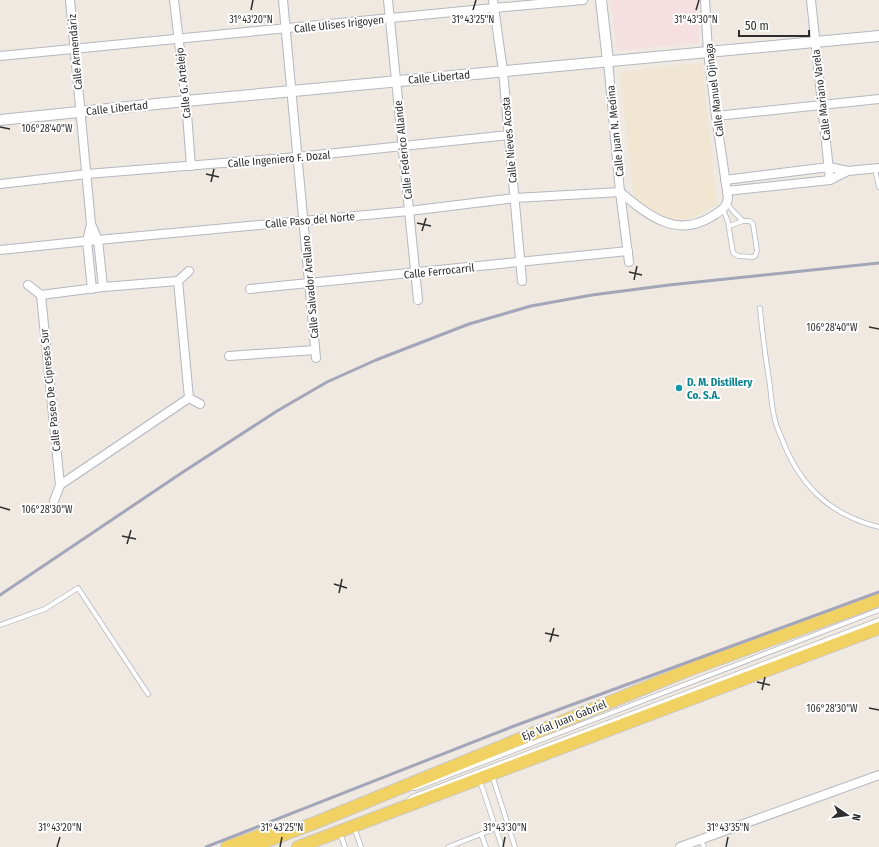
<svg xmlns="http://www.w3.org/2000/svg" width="879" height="847" viewBox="0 0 879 847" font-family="'Fira Sans Condensed',sans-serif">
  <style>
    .education { fill: #f0e6d1 }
    .medical { fill: #f5dfe0 }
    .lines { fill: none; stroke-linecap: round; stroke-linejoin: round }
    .service-casing { stroke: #b4b7c1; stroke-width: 5.5 }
    .minor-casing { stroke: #b4b7c1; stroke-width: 10 }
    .tertiary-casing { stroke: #b4b7c1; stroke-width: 12 }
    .primary-casing { stroke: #c9c9c9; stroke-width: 14 }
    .service { stroke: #fff; stroke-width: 4 }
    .minor { stroke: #fff; stroke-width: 8 }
    .tertiary { stroke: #fff; stroke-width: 10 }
    .primary { stroke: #f2d163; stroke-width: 12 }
    .rail { stroke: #a3a6b8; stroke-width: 3 }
    .ticks { fill: none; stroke: #2e2e2e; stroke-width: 1.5 }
    .culture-dot { fill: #0f9aa8; stroke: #fff; stroke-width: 1.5 }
    .labels { text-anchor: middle; stroke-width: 4; stroke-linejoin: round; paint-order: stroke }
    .street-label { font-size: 11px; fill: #2e2e2e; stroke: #fff }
    .culture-label { font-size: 11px; font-weight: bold; fill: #0d838f; stroke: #fff; text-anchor: start }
    .ticks-label { font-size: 10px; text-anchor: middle; fill: #2e2e2e; stroke: #fff; stroke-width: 4; stroke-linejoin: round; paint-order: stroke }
  </style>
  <rect width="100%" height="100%" fill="#efe9e1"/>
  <!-- education -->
  <polygon class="education" points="702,63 717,204 692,218 677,220 661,215 634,198 620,72"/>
  <!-- medical -->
  <polygon class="medical" points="611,0 697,0 699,42 617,51"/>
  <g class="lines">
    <defs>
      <g id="service">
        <polyline points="875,169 879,187"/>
        <polyline points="723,209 728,222 733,253 738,256 753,257 755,256 757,251 753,224 750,221 743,221 733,211 727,203"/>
        <polyline points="729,226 743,221"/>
        <path d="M760 308C762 334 766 360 770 386 771 397 772 409 775 420 776 426 780 433 782 439 800 486 830 515 879 527"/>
        <polyline points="0,625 45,609 78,588 148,694"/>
        <polyline points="492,775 515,847"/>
        <polyline points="480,781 502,847"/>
        <polyline points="411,788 416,788 879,610"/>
        <polyline points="408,801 412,797 879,620"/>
        <polyline points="354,827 361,847"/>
        <polyline points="340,833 345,847"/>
        <polyline points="481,834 486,847"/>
        <polyline points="701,840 704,847"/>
        <polyline points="448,847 507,824"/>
      </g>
      <g id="minor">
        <polyline points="70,0 91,224 87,241 92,289"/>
        <polyline points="174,0 186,101 191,166"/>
        <polyline points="283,0 316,358"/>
        <polyline points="388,0 418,300"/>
        <polyline points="493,0 503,71 522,281"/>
        <polyline points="811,0 830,180"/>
        <polyline points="0,56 494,8 583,0"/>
        <polyline points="608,61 620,192 629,262"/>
        <polyline points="716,116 879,99"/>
        <polyline points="725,180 829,167 848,171 879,168"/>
        <polyline points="0,184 87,174 297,157 509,135"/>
        <polyline points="727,191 830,180 848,171"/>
        <polyline points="91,224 98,240 103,287"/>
        <path d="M0 250 87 241 409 211 515 198 620 192C647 214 675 239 711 217 719 212 727 208 728 198L716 116 708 52 705 0"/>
        <polyline points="178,281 189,398"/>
        <polyline points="178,281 189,271"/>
        <polyline points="28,285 41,295"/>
        <polyline points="250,289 628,251"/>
        <polyline points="41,295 60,485 54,501"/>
        <polyline points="41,295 103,287 178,281"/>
        <polyline points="229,356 315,350"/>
        <polyline points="189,398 200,404"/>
        <polyline points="60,485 189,398"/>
        <polyline points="680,847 879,775"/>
      </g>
      <g id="tertiary">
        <polyline points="601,0 608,61"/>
        <polyline points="0,120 186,101 879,36"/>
      </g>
      <g id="primary">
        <polyline points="227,847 273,831"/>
        <polyline points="251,847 317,822 686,671 879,600"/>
        <polyline points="298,847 879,628"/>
      </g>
    </defs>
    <!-- service casing -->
    <use href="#service" class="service-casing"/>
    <!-- minor casing -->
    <use href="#minor" class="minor-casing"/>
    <!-- tertiary casing -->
    <use href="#tertiary" class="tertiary-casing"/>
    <!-- primary casing -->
    <use href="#primary" class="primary-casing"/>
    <!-- service -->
    <use href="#service" class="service"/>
    <!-- minor -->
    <use href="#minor" class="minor"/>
    <!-- tertiary -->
    <use href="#tertiary" class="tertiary"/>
    <!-- primary -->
    <use href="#primary" class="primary"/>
    <!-- rail -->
    <g class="rail">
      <polyline points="0,595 183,472 277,411 327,382 376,360 469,324 531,306 592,295 669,285 879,263"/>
      <polyline points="206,847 514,726 879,592"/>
    </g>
  </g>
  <!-- ticks -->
  <path class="ticks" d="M251 10 253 0M473 10 476 0M696 10 699 0M0 127 10 129M206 174 219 177M211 182 214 169M417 223 431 226M422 231 426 218M629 272 642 275M634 280 637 266M869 327 879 329M0 507 10 510M122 536 136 539M127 544 131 530M334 584 347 588M339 593 342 579M545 633 559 636M550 642 554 628M757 682 770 685M762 690 765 677M869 708 879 710M57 847 60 837M280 847 282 837M503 847 505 837M726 847 728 837"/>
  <!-- markers -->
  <circle class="culture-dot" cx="679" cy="388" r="4"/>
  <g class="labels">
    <!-- street labels -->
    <g class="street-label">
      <text transform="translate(339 24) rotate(-6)" y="4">Calle Ulises Irigoyen</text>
      <text transform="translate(75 52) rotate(-95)" y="4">Calle Armendáriz</text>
      <text transform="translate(439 77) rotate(-5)" y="4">Calle Libertad</text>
      <text transform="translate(183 83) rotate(-96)" y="4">Calle G. Artelejo</text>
      <text transform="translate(714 90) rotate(-97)" y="4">Calle Manuel Ojinaga</text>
      <text transform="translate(821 95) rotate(-97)" y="4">Calle Mariano Varela</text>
      <text transform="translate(117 108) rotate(-6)" y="4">Calle Libertad</text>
      <text transform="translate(615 131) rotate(-96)" y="4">Calle Juan N. Medina</text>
      <text transform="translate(509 140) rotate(-95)" y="4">Calle Nieves Acosta</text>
      <text transform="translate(403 150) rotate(-96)" y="4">Calle Federico Allande</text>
      <text transform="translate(279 159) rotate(-5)" y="4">Calle Ingeniero F. Dozal</text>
      <text transform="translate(310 220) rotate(-5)" y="4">Calle Paso del Norte</text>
      <text transform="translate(439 271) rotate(-6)" y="4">Calle Ferrocarril</text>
      <text transform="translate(310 287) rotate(-95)" y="4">Calle Salvador Arellano</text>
      <text transform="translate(50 390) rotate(-96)" y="4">Calle Paseo De Cipreses Sur</text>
      <text transform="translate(564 720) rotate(-22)" y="4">Eje Vial Juan Gabriel</text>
    </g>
    <!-- culture labels -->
    <g class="culture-label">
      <text x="687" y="386">D. M. Distillery<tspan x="687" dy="13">Co. S.A.</tspan></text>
    </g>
  </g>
  <g class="ticks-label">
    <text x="251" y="23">31°43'20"N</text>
    <text x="473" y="23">31°43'25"N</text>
    <text x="696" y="23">31°43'30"N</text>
    <text x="47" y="132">106°28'40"W</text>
    <text x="832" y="331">106°28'40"W</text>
    <text x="47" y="513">106°28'30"W</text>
    <text x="832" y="712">106°28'30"W</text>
    <text x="60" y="831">31°43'20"N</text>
    <text x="282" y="831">31°43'25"N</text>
    <text x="505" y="831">31°43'30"N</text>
    <text x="728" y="831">31°43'35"N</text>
  </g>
  <!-- north arrow -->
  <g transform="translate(847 815) rotate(103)" stroke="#ffffff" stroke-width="3" paint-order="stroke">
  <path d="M0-3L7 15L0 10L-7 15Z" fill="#2e2e2e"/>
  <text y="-6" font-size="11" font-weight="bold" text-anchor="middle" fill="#2e2e2e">N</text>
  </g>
  <!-- scale -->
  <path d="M739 30v6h70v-6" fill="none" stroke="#2e2e2e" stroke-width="2"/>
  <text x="745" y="30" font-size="12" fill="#2e2e2e" stroke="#ffffff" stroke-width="3" paint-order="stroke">50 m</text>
</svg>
